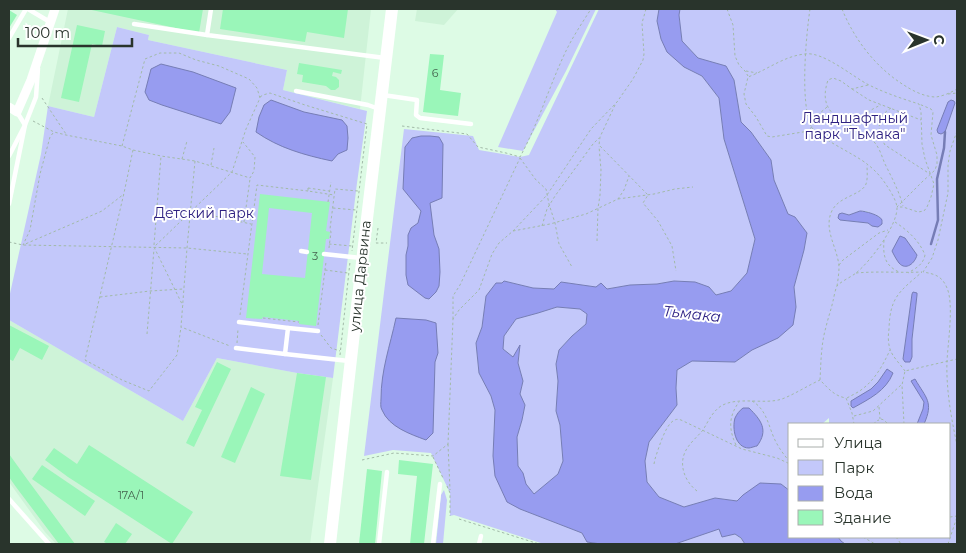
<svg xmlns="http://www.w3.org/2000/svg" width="966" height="553" viewBox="0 0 966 553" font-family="Montserrat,sans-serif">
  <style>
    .built { fill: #cef3d8 }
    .green { fill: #c3c8fa; fill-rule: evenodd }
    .water { fill: #979cf0; stroke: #767db5; fill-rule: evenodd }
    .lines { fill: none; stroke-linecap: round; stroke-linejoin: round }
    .stream { stroke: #767db5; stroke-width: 2.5 }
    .building { fill: #9af6b9; fill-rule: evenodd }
    .path { stroke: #a2baa8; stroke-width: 1; stroke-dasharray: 2.5 2.5; stroke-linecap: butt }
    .service { stroke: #fff; stroke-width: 4.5 }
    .minor { stroke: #fff; stroke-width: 9 }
    .secondary { stroke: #fff; stroke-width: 12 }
    .labels { text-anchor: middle; stroke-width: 4; stroke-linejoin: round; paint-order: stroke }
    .number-label { font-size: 11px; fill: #45644f }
    .park-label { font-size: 14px; fill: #2f2282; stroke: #fff }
    .street-label { font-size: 14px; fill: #29342c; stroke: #fff }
    .water-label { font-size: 15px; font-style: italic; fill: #312585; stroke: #fff }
  </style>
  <rect width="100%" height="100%" fill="#ddfbe5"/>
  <!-- built -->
  <g class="built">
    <polygon points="68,9 371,9 360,109 283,90 287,70 148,40 149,35 117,27 94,117 48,106"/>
    <polygon points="417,9 458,9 444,25 415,21"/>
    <polygon points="9,320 183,421 217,358 297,373 333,378 310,544 56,544 45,532 9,482"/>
  </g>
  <!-- green -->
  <g class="green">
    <polygon points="555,9 596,9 566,71 523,151 498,147 557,12"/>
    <polygon points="599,9 659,9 657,21 661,39 684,67 702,76 719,98 724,139 755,239 747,273 730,292 716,295 709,287 695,282 674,281 657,284 630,285 607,289 561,282 554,289 533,288 504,281 486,296 482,327 476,343 479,373 491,396 495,410 493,456 520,509 582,533 601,544 544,544 454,515 450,516 450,493 431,453 393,450 364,456 404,129 473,136 479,150 520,157 529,155"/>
    <path d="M680 9H957V544H845L841 541 838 537H950V424H829V418L822 424H790V491L781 484 743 495 737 501 715 498 684 507 659 497 647 482 645 461 649 442 677 405 676 388 677 370 692 361 735 362 752 350 796 307 794 287 804 250 807 233 795 217 788 215 774 180 771 160 751 132 741 122 734 80 726 66 698 58 682 41 679 15ZM860 211H866L880 217 872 226 868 223 840 220 842 213 849 215ZM914 292 917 295 912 339V357L903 359 912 294ZM749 408 759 419 762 428 743 447 738 443 735 433Z"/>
    <polygon points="117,27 149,35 148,40 287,70 283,90 367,111 357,183 333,378 297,373 217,358 183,421 9,320 9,298 41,154 48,106 94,117"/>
    <polygon points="557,307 580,309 587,314 586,324 572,336 559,350 556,364 558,381 556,411 560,425 563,461 558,474 534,494 525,484 523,473 518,466 517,437 522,420 525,405 520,394 523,381 518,363 520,347 513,357 503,349 504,336 516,319 538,313"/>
    <polygon points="444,490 447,500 443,544 436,544 441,495"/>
    <path d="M720 528C731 532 738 534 745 544H675Z"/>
  </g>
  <!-- water -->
  <g class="water">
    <path d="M659 9H680L679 15 682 41 698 58 726 66 734 80 741 122 751 132 771 160 774 180 788 214 795 217 807 233 804 250 794 287 796 307 793 325 778 338 752 350 735 362 692 361 677 370 676 388 677 405 649 442 645 461 647 482 659 497 684 507 715 498 737 501 743 495 760 483 781 484 790 491V537H838L841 541 845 544H745L741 538 735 534 722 537 719 529 675 544H601L587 542 582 533 520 509 507 502 495 476 493 456 495 410 491 396 479 373 476 343 482 327 486 296 496 283H502L504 281 533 288 554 289 561 282 596 287 601 283 607 289 630 285 657 284 674 281 695 282 709 287 716 295 731 291 747 273 755 239 724 139 719 98 702 76 684 67 667 52 661 39 657 21ZM557 307 580 309 587 314 586 324 572 336 559 350 556 364 558 381 556 411 560 425 563 461 558 474 534 494 526 484 523 473 518 466 517 437 522 420 525 405 520 394 523 381 518 363 520 345 513 357 503 349 504 336 516 319 538 313Z"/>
    <polygon points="161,64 193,72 236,88 230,112 221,124 162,105 149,100 145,92 151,69"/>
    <path d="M271 100 304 112 342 120 347 126 348 138 347 150 338 154 332 161C304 155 279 148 256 132L259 117 264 105Z"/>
    <polygon points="951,100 954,101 955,103 945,132 941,134 938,133 937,130 948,102"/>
    <polygon points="421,136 430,136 439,137 443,144 442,198 430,203 434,235 439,249 440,272 439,286 436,292 429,299 425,298 408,285 406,275 406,255 408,246 408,235 411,228 418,223 421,211 403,189 405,147 412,138"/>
    <path d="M860 211C865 211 880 215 882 220 882 221 882 222 882 224L878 227 872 226 868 223 840 220 838 218 839 214 842 213 849 215Z"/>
    <path d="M900 236 905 238 917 255C915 263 906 271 899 263 896 259 894 255 892 251Z"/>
    <polygon points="913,292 917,293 917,295 912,339 912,357 910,362 905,362 903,359 912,294"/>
    <path d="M396 318 426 320 436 323 438 353 435 362 433 433 426 440C410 434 389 427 382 410 380 407 381 402 381 399 381 370 390 346 396 318Z"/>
    <path d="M887 369 893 373C886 391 869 399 853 408L851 406V401L871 389 878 382Z"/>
    <path d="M915 379C926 398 934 402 924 424H917L923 409 924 402 911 381Z"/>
    <path d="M743 408H749C761 420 769 430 757 446 756 446 750 448 749 448 735 448 732 428 735 418 737 414 739 411 743 408Z"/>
  </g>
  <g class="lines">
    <!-- stream -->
    <polyline class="stream" points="931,244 938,220 937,179 944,148 945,132"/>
  </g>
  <!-- building -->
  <g class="building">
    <polygon points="87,9 203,9 199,33"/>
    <polygon points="223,9 348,9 344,38 307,32 305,42 220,29"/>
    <polygon points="9,10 17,15 9,28"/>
    <polygon points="77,25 105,31 102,46 92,44 79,102 61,98"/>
    <polygon points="430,54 444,55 440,90 461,93 458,116 423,112"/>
    <polygon points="299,63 342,70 341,74 333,72 332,76 336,77 339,80 339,87 335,90 331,90 326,86 302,82 303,75 297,74"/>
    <path d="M260 194 330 202 326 231 330 232 329 239H326L316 326 299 324V321L263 317 262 319 246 318ZM269 208 312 213 305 278 262 274Z"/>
    <polygon points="9,325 49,346 42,360 20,348 13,361 9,359"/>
    <polygon points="217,362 231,369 194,447 186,443 202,410 195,407"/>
    <polygon points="297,373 326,377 311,480 280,476"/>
    <polygon points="251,387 265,394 235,463 221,457"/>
    <polygon points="89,445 193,512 172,544 68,477 45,460 54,448 77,464"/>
    <polygon points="9,454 27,479 75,544 59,544 16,487 9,477"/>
    <polygon points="399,460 433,464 424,544 410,544 417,476 398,474"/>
    <polygon points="42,465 95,501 85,516 32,479"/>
    <polygon points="367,469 382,471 375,544 359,544"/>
    <polygon points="116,523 132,534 125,544 108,544 104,542"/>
  </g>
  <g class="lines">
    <!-- path -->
    <g class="path">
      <polyline points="727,9 733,25 735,56 739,65 745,71 748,76"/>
      <path d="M810 9C806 36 800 102 811 126 816 137 855 154 867 164 875 170 882 178 887 186 891 192 896 200 897 207 898 225 870 262 856 273 851 277 840 282 837 286 835 290 834 297 833 301 831 310 828 318 826 327 821 344 821 362 820 380 828 388 834 396 846 398L852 413 854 424"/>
      <path d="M842 9C855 41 877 69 907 87 915 92 926 97 936 97 943 96 950 93 957 89"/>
      <polyline points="746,71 757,73"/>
      <path d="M868 85 852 89 841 81 833 78 828 80C814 122 856 120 875 143 880 149 882 157 885 164 892 178 899 191 903 206"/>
      <polyline points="852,89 869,100 921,120"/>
      <polyline points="948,94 957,93"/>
      <polyline points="260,97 263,95 270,93 305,105 367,124 352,251"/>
      <polyline points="42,98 66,134"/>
      <polyline points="615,105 600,137 599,145 648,195 643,203 658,221 672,246 676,271"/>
      <path d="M827 107 820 113 809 131 772 137 767 136 756 117 746 104 744 94 748 77C767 70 784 56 805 54 823 51 853 77 869 85 885 93 903 99 919 104L921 112 922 144 925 159 934 184 931 197 927 207 924 211 918 212 903 207H897L923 181 935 170 937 164V155L931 135 933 112 931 109 919 104"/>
      <path d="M891 108C876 117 877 132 885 145L930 174"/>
      <polyline points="33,121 54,132 66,135 122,146 133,150 161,156 195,161 250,178 254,171 255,157 243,142"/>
      <path d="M402 126 467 134 478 147 506 153 520 157C538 124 549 87 565 53 572 38 582 23 591 9"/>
      <path d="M855 128C863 116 867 111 881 105"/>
      <path d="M957 131 950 151 948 165V193L938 240 932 258 923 272C935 274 942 276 947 288 954 304 948 342 947 361 946 389 951 417 957 445"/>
      <polyline points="53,133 50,137 40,174 30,230 23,245 102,211 124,194"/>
      <polyline points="122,146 145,59 160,53 179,53 196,60 219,66 249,79 257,88 260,98 246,129 232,172 154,247 183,306"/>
      <polyline points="133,150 124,193 85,360 122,380 149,391 177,355 181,327"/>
      <polyline points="520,158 536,180 546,189 549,204 555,223 559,244 572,267"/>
      <polyline points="182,159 187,141"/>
      <polyline points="195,161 187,248 181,327 230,346"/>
      <polyline points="211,165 214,148"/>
      <polyline points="308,188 308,191 334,195"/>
      <polyline points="308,188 329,191"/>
      <polyline points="618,199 654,194 675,189 693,187"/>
      <polyline points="328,202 331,182"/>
      <polyline points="333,208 356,210"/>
      <polyline points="191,211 251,224"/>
      <polyline points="244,222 250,179"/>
      <path d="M895 222C907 230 919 240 925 255 923 265 916 268 908 273"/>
      <polyline points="542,226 547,209 555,196 593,144 599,138"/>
      <polyline points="378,228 376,243 387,243"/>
      <polyline points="513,231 550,224 586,214 618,199 624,190 629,176"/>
      <path d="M884 240C883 255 884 265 899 272"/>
      <polyline points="597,241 598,208 600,195 601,170 599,146"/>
      <polyline points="9,242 23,245 187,248 247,254"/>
      <polyline points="329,244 352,246"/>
      <polyline points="154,245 161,156"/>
      <polyline points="329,248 331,232 330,229 335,189 358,191"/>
      <polyline points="839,265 843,260 879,233 888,230"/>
      <polyline points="325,270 348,273"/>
      <path d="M856 273C879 271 900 273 922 272"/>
      <path d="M837 286C838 280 839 273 839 267 838 249 824 231 831 213 837 196 861 196 866 184 868 178 867 171 867 165"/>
      <polyline points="100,297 150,291 183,289"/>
      <polyline points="240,315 257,185 308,191"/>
      <polyline points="263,318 299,322"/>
      <polyline points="453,319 453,296 460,285 520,158"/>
      <polyline points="318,325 326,262"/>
      <polyline points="147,334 154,249"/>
      <polyline points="321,335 331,348 340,351"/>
      <polyline points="237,343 238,329"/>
      <polyline points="340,355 350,262"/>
      <path d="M905 371C900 364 892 356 890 349 888 343 888 336 889 329 890 297 899 292 922 272"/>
      <path d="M847 398C852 395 857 393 861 390 875 380 883 365 890 350"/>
      <path d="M752 401C766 409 768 424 774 438 778 447 784 455 790 462"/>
      <polyline points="879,407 880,419"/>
      <polyline points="854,416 873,411 901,385"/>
      <polyline points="881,419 884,420 888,424"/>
      <polyline points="874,424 876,421 879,420"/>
      <polyline points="904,424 902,385 905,371 957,359"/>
      <polyline points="448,444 450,490"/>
      <path d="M736 445C729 430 728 417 739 402"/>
      <polyline points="433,457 443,478"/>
      <polyline points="362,460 394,453 433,456 448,444 453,319 459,310 479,290 492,254 499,243 513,231 547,195 591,129 617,102 633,79 643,60 644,54 642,23 646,9"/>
      <path d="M654 464 655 459C658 450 665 426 673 421 676 419 678 419 681 420L742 449 777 458 790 464"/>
      <polyline points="447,486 450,493 450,516"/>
      <path d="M697 491C684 481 677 462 688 447 692 441 698 436 703 430 708 422 712 412 721 406 738 396 764 405 782 399 795 394 807 386 820 380"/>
      <polyline points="950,517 957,516"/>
      <polyline points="459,519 539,544"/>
      <polyline points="863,537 875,544"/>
      <polyline points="896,537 901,544"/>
      <polyline points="948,544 957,517"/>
    </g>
    <!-- service -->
    <g class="service">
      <polyline points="28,9 50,22"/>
      <polyline points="211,9 207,35 385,58"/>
      <polyline points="134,24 207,35"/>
      <polyline points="9,38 26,9"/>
      <polyline points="296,91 368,105 379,109"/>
      <polyline points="383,95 417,100 416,115 420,118 471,124"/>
      <polyline points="9,156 25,125 36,97 38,68"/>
      <polyline points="9,204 25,125 17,112"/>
      <polyline points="301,251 307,252"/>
      <polyline points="324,254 361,258"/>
      <polyline points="239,322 288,328 285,354 349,361"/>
      <polyline points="288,328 318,331"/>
      <polyline points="236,348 285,354"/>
      <polyline points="9,499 49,544"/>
      <polyline points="379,544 387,472"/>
      <polyline points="433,544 440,484"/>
      <polyline points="479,544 481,536"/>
    </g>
    <!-- minor -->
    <polyline class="minor" points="9,107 17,112 31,80 55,9"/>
    <!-- secondary -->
    <polyline class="secondary" points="330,544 366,227 392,9"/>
  </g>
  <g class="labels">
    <!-- number labels -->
    <g class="number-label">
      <text x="435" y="77">6</text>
      <text x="315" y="260">3</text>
      <text x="131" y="499">17А/1</text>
    </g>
    <!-- park labels -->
    <g class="park-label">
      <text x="855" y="123">Ландшафтный<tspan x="855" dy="16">парк "Тьмака"</tspan></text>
      <text x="204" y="218">Детский парк</text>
    </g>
    <!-- street labels -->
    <g class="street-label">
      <text transform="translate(360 276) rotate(-84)" y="5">улица Дарвина</text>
    </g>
    <!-- water labels -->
    <g class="water-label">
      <text transform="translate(692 314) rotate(6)" y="5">Тьмака</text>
    </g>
  </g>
  <!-- border -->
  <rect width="966" height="553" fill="none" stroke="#29342c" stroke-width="20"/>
  <!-- legend -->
  <rect x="788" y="423" width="162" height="115" fill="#ffffff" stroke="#a9aeab"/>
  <rect x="798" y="439" width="25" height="8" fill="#ffffff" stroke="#a9aeab"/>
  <text x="834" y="448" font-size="15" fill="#29342c">Улица</text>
  <rect x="798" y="460" width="25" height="15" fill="#c3c8fa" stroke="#a9aeab"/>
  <text x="834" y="473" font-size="15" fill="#29342c">Парк</text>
  <rect x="798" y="486" width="25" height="15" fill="#979cf0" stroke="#a9aeab"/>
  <text x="834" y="498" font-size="15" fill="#29342c">Вода</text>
  <rect x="798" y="510" width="25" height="15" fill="#9af6b9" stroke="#a9aeab"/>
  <text x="834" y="523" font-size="15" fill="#29342c">Здание</text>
  <!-- north arrow -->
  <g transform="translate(926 40) rotate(89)" stroke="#ffffff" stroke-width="4" paint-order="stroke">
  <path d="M0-4L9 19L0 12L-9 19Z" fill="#29342c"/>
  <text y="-8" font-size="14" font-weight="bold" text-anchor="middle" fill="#29342c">С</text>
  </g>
  <!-- scale -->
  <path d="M18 38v8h114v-8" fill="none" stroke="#29342c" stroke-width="2.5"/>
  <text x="25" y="38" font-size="15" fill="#29342c" stroke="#ffffff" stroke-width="4" paint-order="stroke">100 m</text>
</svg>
